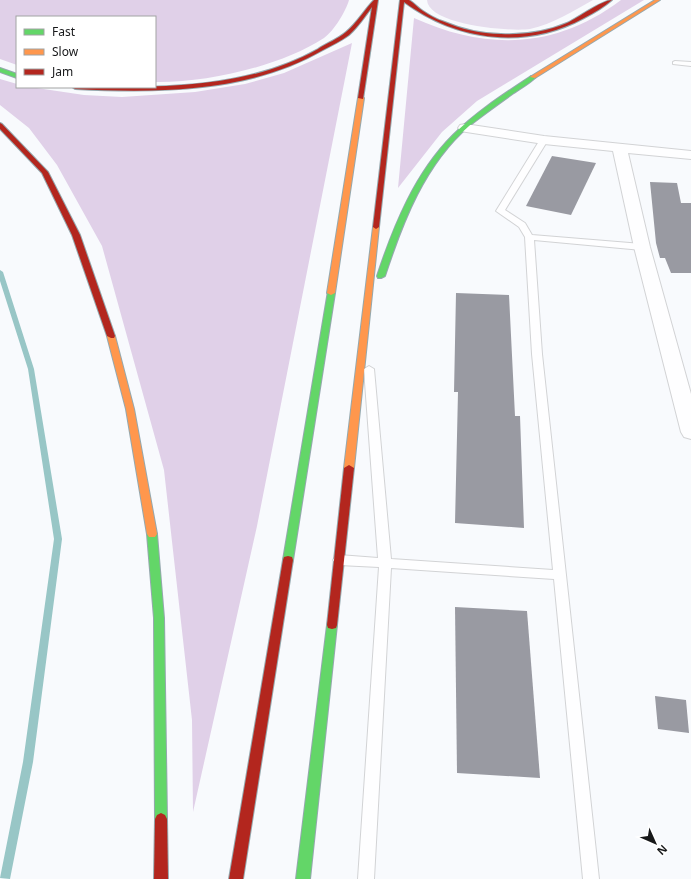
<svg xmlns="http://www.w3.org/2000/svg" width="691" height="879" viewBox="0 0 691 879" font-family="'Noto Sans',sans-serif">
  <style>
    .green { fill: #e6dded }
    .forest { fill: #e0d0e8 }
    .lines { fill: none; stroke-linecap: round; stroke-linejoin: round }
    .stream { fill: #98c6c6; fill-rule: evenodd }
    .building { fill: #999aa2 }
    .lane-casing { stroke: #d2d3d5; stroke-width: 2 }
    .street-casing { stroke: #d2d3d5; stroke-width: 2 }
    .fast-casing { stroke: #95a8ae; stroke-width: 2 }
    .slow-casing { stroke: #95a8ae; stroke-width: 2 }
    .jam-casing { stroke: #95a8ae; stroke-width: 2 }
    .lane { fill: #fefeff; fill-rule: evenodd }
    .street { fill: #fefeff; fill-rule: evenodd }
    .fast { fill: #63d668; fill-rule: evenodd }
    .slow { fill: #ff974d; fill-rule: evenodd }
    .jam { fill: #b3261e; fill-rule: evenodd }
  </style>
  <rect width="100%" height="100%" fill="#f8fafd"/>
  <!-- green -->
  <path class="green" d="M427 0H593C573 11 553 24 530 29 511 32 428 25 427 0Z"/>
  <!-- forest -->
  <g class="forest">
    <path d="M0 0H349C346 11 334 31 324 38 281 66 207 83 155 82V17H17V65L0 59Z"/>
    <path d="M621 0H644L477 101 442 132 398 188 414 18C487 51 556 49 621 0Z"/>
    <polygon points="352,43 257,526 193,812 192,720 164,470 102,246 57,165 29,128 0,105 0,79 17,84 17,87 30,87 84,95 122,97 195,92 245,84 284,73"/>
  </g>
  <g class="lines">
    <!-- stream -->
    <polygon class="stream" points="0,270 3,272 34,369 62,539 33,762 10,879 0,878 23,762 54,539 28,369 0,281"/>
  </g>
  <!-- building -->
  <g class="building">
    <polygon points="552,156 596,163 571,215 526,206"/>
    <polygon points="650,182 677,183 681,203 691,203 691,273 671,273 665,258 660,258 656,243"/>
    <polygon points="456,293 509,295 515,416 520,416 524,528 455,523 458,392 454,392"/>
    <polygon points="455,607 527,611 540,778 457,773"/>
    <polygon points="655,696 686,700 689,733 658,729"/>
  </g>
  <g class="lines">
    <defs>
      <g id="lane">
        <polygon points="675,61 691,62 691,66 673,64 673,62"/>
        <polygon points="541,138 548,140 505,210 525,223 532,235 642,244 646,247 642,250 534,240 542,354 599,879 583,879 554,579 391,568 374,879 358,879 379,567 339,565 335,563 333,560 335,557 339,555 378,558 364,369 369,366 374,369 391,559 553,570 532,354 525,237 519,227 496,211"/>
      </g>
      <polygon id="street" points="465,124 544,136 691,151 691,159 628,153 650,247 691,394 691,439 684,437 681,432 634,247 613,151 544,144 460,131 458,128 460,125"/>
      <g id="fast">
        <polygon points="0,68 17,74 17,78 0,72"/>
        <path d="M531 76 536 77C529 84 519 89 511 95 497 105 483 115 469 126 425 164 403 221 385 276L381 278H378L377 276C394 225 415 173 453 135 476 112 504 94 531 76Z"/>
        <polygon points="328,291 334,291 335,293 293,560 292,563 288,564 284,563 283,560"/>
        <polygon points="152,530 155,531 157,534 164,618 167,819 165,823 161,825 157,823 155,819 154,618 147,534 149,531"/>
        <polygon points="332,621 336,622 337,625 310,879 296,879 327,625 328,622"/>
      </g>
      <g id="slow">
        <polygon points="655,0 660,0 535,78 530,77"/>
        <polygon points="361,96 364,98 335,293 331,295 327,293 358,98"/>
        <polygon points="376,225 379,227 354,468 349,471 344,468 373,227"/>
        <polygon points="108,334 111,334 115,336 134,409 157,534 155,537 149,537 147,534 126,409 107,336"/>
      </g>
      <g id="jam">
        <path d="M374 0H378L363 99 358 98 372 7C365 16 358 27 349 35 341 41 332 45 323 50 249 93 158 93 75 89L72 87C155 87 243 91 318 49 327 43 338 39 346 32 357 23 365 9 374 0Z"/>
        <path d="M400 0C402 0 406 0 409 0 414 3 418 8 423 11 429 15 436 19 442 21 461 29 481 34 501 34 523 35 546 32 567 23 578 18 602 0 612 0 604 7 594 13 584 18 525 50 457 41 404 2L379 227 376 229 373 227Z"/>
        <polygon points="0,123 2,124 48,172 80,235 115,336 114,338 111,338 107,336 72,235 42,173 0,129"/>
        <polygon points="349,465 354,468 337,625 336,628 332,629 328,628 327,625 344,468"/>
        <polygon points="288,556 292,557 293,560 243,879 229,879 283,560 284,557"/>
        <polygon points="161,813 165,815 167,819 168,879 154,879 155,819 157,815"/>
      </g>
    </defs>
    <!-- lane casing -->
    <use href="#lane" class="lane-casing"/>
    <!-- street casing -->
    <use href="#street" class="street-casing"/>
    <!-- fast casing -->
    <use href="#fast" class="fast-casing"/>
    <!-- slow casing -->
    <use href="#slow" class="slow-casing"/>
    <!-- jam casing -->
    <use href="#jam" class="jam-casing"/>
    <!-- lane -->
    <use href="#lane" class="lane"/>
    <!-- street -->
    <use href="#street" class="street"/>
    <!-- fast -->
    <use href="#fast" class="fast"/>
    <!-- slow -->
    <use href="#slow" class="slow"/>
    <!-- jam -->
    <use href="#jam" class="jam"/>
  </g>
  <!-- legend -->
  <rect x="16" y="16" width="140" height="72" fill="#ffffff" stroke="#a2a3a3"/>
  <rect x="24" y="29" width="20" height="6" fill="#63d668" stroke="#a2a3a3"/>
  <text x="52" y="36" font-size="12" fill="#17181a">Fast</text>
  <rect x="24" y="49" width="20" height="6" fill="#ff974d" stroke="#a2a3a3"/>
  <text x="52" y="56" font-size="12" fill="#17181a">Slow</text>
  <rect x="24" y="69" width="20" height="6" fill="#b3261e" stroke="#a2a3a3"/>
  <text x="52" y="76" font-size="12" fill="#17181a">Jam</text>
  <!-- north arrow -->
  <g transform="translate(655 843) rotate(135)" stroke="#ffffff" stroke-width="3" paint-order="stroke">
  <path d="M0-3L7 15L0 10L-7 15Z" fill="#17181a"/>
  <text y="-6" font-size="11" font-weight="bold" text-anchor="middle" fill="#17181a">N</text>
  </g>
</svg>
